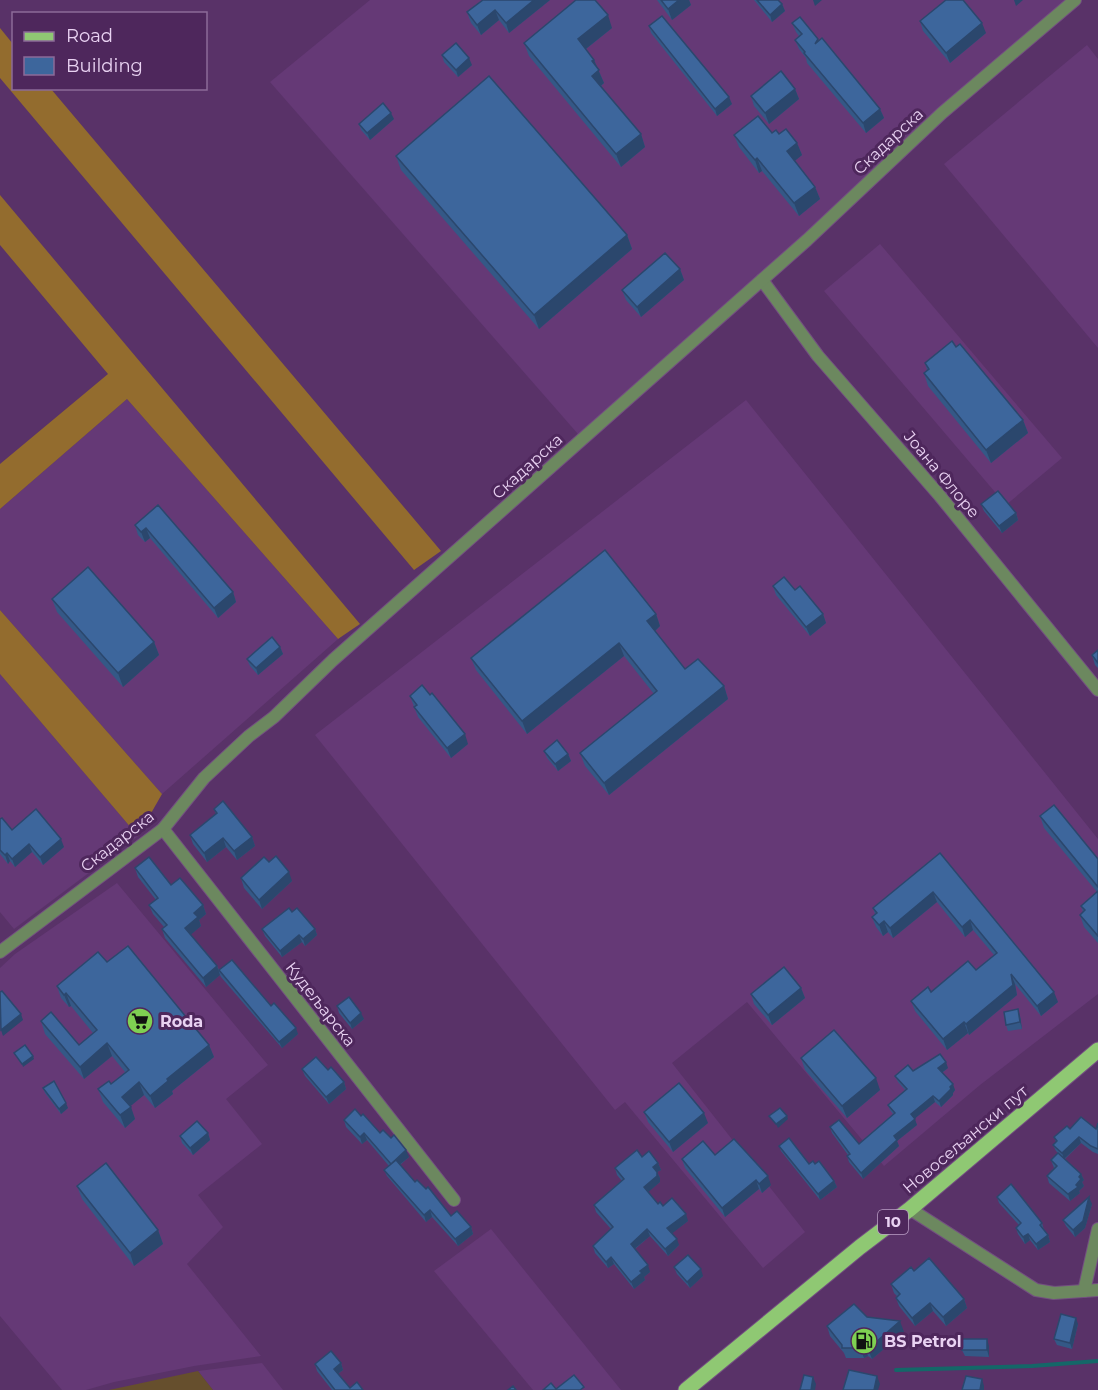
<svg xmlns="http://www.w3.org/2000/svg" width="1098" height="1390" viewBox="0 0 1098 1390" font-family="Montserrat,sans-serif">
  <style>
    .built { fill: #653976 }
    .green { fill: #664f2d }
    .forest { fill: #936c2e }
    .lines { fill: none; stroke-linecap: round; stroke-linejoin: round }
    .stream { stroke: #146768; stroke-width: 4 }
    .minor-casing { stroke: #734f81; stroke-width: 14 }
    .primary-casing { stroke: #734f81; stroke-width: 17 }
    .minor { stroke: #6c885f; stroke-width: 12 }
    .primary { stroke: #8fc873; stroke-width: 15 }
    .wall { fill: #345886 }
    .shaded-wall { fill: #2b476d }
    .building { fill: #3d669c; stroke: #2b476d; stroke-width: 1.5 }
    .labels { text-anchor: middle; stroke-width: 6; stroke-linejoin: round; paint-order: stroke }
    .shield { fill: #4e275c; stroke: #ba9fc5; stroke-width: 1.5 }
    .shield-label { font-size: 15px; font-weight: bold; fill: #e9d2f2 }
    .street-label { font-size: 16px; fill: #e9d2f2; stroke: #4e275c }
    .poi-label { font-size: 16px; font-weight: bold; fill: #e9d2f2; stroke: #4e275c; text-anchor: start }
  </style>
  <rect width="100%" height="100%" fill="#593268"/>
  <!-- built -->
  <g class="built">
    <polygon points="370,0 1070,0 578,434 270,82"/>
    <polygon points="1087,45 1098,59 1098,348 944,164"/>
    <polygon points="880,244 1062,458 1006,505 824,291"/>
    <polygon points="127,399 338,639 162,794 0,610 0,509"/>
    <polygon points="746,400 1098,839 1098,994 980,1085 884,1166 747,1002 672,1063 805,1232 763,1268 625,1102 615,1110 315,735"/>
    <polygon points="0,674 138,836 14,929 0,912"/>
    <polygon points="117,883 268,1065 226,1099 262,1144 198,1195 223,1227 187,1264 261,1356 194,1366 114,1382 86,1390 62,1390 0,1316 0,968 15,954"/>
    <polygon points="491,1229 621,1390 533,1390 434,1271"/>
    <polygon points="262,1363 283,1390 213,1390 198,1371"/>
  </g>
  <!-- green -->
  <polygon class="green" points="198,1371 213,1390 109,1390"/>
  <!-- forest -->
  <g class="forest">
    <polygon points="0,28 13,44 14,88 51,89 441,551 414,570 0,78"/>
    <polygon points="0,195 360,624 338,639 127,399 0,509 0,464 108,374 0,245"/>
    <polygon points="0,610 162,794 138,836 0,674"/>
  </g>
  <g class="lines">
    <!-- stream -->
    <polyline class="stream" points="896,1370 1032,1366 1098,1361"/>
    <defs>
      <g id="minor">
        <polyline points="762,280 818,356 940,496 1098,690"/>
        <polyline points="163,829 454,1200"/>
        <polyline points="0,952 163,829 204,778 249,736 274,717 333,660 807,240 942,113 1075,0"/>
        <polyline points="910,1209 1036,1290 1054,1293 1098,1290"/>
        <polyline points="1084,1291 1098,1229"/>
      </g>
      <polyline id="primary" points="686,1390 860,1247 910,1209 1098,1050"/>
    </defs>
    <!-- minor casing -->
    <use href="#minor" class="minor-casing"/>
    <!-- primary casing -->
    <use href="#primary" class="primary-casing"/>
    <!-- minor -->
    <use href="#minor" class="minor"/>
    <!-- primary -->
    <use href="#primary" class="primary"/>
  </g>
  <!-- wall -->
  <g class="wall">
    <polygon points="483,0 550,0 509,33 499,20 481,35 471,23 467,12"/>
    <polygon points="657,0 689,0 691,5 672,20"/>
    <polygon points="754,0 778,0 782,4 785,11 772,22"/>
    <polygon points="920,21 986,33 950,63 923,31"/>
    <polygon points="792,23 819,41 880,109 884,118 866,133 807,63 806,58 799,49 795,40 799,36 796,32"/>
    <polygon points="649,26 732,104 717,116 651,33"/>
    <polygon points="612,28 586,49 594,60 604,83 601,86 641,134 645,147 621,167 529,56 524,43"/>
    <polygon points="442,55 472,65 458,77 444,62"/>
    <polygon points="795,89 799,99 769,124 754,106 751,96"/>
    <polygon points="394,119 370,140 361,130 359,124"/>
    <polygon points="772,133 779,134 797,143 802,155 794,161 815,187 820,199 799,216 762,171 759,173 739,147 734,135"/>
    <polygon points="396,156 627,235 632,249 539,329 401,170"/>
    <polygon points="680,269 684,280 641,317 626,300 622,290"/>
    <polygon points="925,363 1023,420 1028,433 991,463 928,386 924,373 927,370"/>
    <polygon points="981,504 1016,513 1018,520 1002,533 984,511"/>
    <polygon points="158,505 233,592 236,602 218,618 150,538 145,542 138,535 135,525"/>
    <polygon points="773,586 795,590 823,614 826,623 810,636 776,595"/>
    <polygon points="52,599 154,642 159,655 123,687 57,612"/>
    <polygon points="656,614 660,626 655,631 685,669 724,686 728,699 609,795 585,766 580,753 654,694 624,656 527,734 476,670 471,658"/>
    <polygon points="280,647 283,654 258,675 250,666 247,659"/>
    <polygon points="1098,650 1098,668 1095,665 1092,655"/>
    <polygon points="410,696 468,744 451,758 418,717"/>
    <polygon points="544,751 568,754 571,761 558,771 547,758"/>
    <polygon points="214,809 252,837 255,846 237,860 226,847 207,862 193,844 190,835 216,814"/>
    <polygon points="1040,816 1098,859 1098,943 1084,927 1080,915 1083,912 1081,906 1097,892 1044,828"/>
    <polygon points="0,819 12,830 64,847 43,865 32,852 15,867 10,861 8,864 0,854"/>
    <polygon points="940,853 1058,1002 1041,1016 1015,984 1017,995 969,1035 968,1033 947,1050 915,1011 911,1001 976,970 994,955 973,930 965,937 937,902 893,938 888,932 883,936 876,927 872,917 875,914 873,908"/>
    <polygon points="269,862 292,881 262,909 244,888 241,878"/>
    <polygon points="135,868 171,885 203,905 206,914 199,920 201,926 190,935 217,966 219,970 271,1006 298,1034 282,1048 221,977 220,975 206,987 165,938 162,929 164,927 153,914 149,905 156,900 138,877"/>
    <polygon points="292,912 315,929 317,935 305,946 302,942 282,957 265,936 262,929"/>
    <polygon points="107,962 209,1045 214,1057 172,1091 173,1094 155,1108 144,1095 130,1106 135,1119 125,1128 103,1102 98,1089 111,1084 125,1072 112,1056 84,1079 45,1034 41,1021 79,1045 93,1033 71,1006 69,1007 61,998 57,986"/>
    <polygon points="801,988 805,998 772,1025 754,1004 751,994"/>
    <polygon points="337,1006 364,1019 352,1029 339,1013"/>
    <polygon points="1020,1016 1022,1029 1008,1031 1006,1025"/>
    <polygon points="801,1058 880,1090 847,1118 805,1070"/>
    <polygon points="948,1068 942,1073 955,1090 953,1093 953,1095 941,1107 935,1102 914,1119 917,1125 897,1141 899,1146 863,1179 849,1162 847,1156 848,1155 832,1133 830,1127 859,1144 893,1114 890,1110 888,1105 905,1090 898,1082 895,1076 913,1071"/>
    <polygon points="302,1069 328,1070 344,1082 346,1089 329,1104 305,1076"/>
    <polygon points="43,1088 68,1108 61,1114 45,1093"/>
    <polygon points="644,1112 708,1123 673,1152 648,1122"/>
    <polygon points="361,1116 409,1157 400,1165 415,1182 451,1216 471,1227 473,1234 458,1246 432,1217 426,1222 387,1176 384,1170 389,1166 367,1140 362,1144 346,1127 344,1120"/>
    <polygon points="1098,1123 1098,1154 1093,1152 1081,1143 1065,1159 1081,1174 1084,1180 1082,1182 1084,1186 1079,1191 1080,1193 1070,1201 1049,1183 1047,1176 1054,1168 1051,1160 1058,1153 1056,1151 1053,1145 1056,1142 1054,1137 1070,1129 1096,1129"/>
    <polygon points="208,1133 210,1140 193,1155 182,1143 180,1136"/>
    <polygon points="779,1146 809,1164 815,1164 834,1181 837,1187 820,1200 781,1151"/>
    <polygon points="715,1155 771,1185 762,1193 759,1189 725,1217 685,1168 682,1159"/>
    <polygon points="642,1157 658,1163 661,1170 657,1172 660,1178 660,1182 648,1192 658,1204 663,1206 688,1221 672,1233 679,1245 668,1256 650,1236 635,1249 650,1272 644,1277 645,1280 634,1289 614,1264 608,1268 595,1253 593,1246 611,1229 596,1212 594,1205 622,1181 617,1175 615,1168"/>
    <polygon points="77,1186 158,1230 163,1244 134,1266 82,1199"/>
    <polygon points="997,1197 1042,1223 1044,1230 1048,1235 1050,1242 1038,1250 1030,1240 1025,1244 1018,1234 1016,1228 1019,1225 999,1203"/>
    <polygon points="1092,1204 1085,1228 1075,1237 1066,1226 1063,1220"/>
    <polygon points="674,1267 703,1276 690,1288 677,1274"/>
    <polygon points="914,1271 964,1299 967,1308 946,1326 933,1311 915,1326 899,1306 896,1298 897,1296 894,1293 891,1284"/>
    <polygon points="867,1317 904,1332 872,1359 868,1356 864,1358 846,1358 844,1353 830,1336 827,1326"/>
    <polygon points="1078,1324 1072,1349 1057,1345 1054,1339"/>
    <polygon points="989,1346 989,1357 965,1356 962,1350"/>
    <polygon points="341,1363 343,1370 338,1374 350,1388 363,1390 332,1390 317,1371 315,1364"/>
  </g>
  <!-- shaded-wall -->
  <g class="shaded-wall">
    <polygon points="534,0 550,0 509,33 506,23"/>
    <polygon points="679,0 689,0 691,5 672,20 668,9"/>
    <polygon points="813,0 822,0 815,6"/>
    <polygon points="1014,0 1023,0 1016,6"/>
    <polygon points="782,4 785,11 772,22 770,15"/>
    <polygon points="495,10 499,20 481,35 477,25"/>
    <polygon points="608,15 612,28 582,52 578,39"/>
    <polygon points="982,23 986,33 950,63 946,53"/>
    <polygon points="469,58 472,65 458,77 456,70"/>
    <polygon points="594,60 604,83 597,89 592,76 592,61"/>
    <polygon points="795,89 799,99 769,124 765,113"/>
    <polygon points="729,97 732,104 717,116 715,109"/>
    <polygon points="880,109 884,118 866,133 863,123"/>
    <polygon points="391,113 394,119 370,140 367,133"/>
    <polygon points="641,134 645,147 621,167 616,154"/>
    <polygon points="797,143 802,155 791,164 787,151"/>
    <polygon points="757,158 762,171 759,173 755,160"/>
    <polygon points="815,187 820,199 799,216 794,203"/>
    <polygon points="627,235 632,249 539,329 534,315"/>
    <polygon points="680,269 684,280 641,317 637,307"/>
    <polygon points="1023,420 1028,433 991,463 986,450"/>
    <polygon points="1016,513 1018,520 1002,533 999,526"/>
    <polygon points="146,528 150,538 145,542 141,532"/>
    <polygon points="233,592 236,602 218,618 214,608"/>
    <polygon points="656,614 660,626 652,634 647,621"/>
    <polygon points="823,614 826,623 810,636 806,627"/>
    <polygon points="154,642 159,655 123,687 118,673"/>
    <polygon points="619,643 624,656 527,734 522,721"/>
    <polygon points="280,647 283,654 258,675 256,668"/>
    <polygon points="724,686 728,699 609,795 604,783"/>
    <polygon points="465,734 468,744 451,758 447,748"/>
    <polygon points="568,754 571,761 558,771 555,764"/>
    <polygon points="252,837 255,846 237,860 234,851"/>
    <polygon points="223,838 226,847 207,862 204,853"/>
    <polygon points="61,839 64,847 43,865 40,857"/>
    <polygon points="29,844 32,852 15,867 12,859"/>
    <polygon points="7,853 10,861 8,864 5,855"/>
    <polygon points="289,872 292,881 262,909 259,900"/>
    <polygon points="933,892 937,902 893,938 890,928"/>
    <polygon points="203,905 206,914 199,920 201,926 188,937 185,928 194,913"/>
    <polygon points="970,920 973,930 965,937 962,927"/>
    <polygon points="884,921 888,932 883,936 879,925"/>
    <polygon points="315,929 317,935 305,946 303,939"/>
    <polygon points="299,935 302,942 282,957 280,951"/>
    <polygon points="217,966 220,975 206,987 203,978"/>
    <polygon points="1011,974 1015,984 1017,995 969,1035 966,1024"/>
    <polygon points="801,988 805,998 772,1025 768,1015"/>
    <polygon points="1054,992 1058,1002 1041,1016 1037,1006"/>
    <polygon points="66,993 71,1006 69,1007 64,995"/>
    <polygon points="1018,1009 1020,1016 1022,1029 1020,1022"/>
    <polygon points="361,1013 364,1019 352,1029 350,1023"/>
    <polygon points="21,1014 23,1020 3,1036 1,1030"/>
    <polygon points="964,1022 968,1033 947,1050 943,1039"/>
    <polygon points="296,1028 298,1034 282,1048 279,1042"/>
    <polygon points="107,1043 112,1056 84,1079 80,1067"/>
    <polygon points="209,1045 214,1057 172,1091 173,1094 155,1108 150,1096 167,1079"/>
    <polygon points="33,1056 34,1059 23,1067 22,1064"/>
    <polygon points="946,1062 948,1068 940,1074 938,1068"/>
    <polygon points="876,1078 880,1090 847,1118 842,1106"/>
    <polygon points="139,1082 144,1095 127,1109 122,1097"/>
    <polygon points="344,1082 346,1089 329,1104 326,1097"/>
    <polygon points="953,1084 955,1090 953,1093 953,1095 941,1107 939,1101"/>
    <polygon points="933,1096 935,1102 913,1120 911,1114"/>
    <polygon points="66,1103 68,1108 61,1114 59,1109"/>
    <polygon points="131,1107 135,1119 125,1128 120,1115"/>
    <polygon points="704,1113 708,1123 673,1152 669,1142"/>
    <polygon points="787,1116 788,1119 778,1128 776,1124"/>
    <polygon points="915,1119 917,1125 897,1141 899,1146 863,1179 861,1173 894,1136"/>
    <polygon points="208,1133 210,1140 193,1155 190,1148"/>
    <polygon points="364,1133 367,1140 362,1144 360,1137"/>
    <polygon points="1079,1137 1081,1143 1064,1159 1062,1153"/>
    <polygon points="406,1150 409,1157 393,1170 391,1164"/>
    <polygon points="658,1163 661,1170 657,1172 660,1178 660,1182 646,1194 644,1187 653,1167"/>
    <polygon points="1081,1174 1084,1180 1082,1182 1084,1186 1079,1191 1080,1193 1070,1201 1068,1194 1076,1185 1079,1177"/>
    <polygon points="768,1176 771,1185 762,1193 759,1184"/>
    <polygon points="756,1180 759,1189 725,1217 722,1208"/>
    <polygon points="834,1181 837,1187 820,1200 818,1194"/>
    <polygon points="1089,1197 1092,1204 1085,1228 1075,1237 1073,1230"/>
    <polygon points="430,1210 432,1217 426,1222 424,1215"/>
    <polygon points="686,1214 688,1221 670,1235 667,1228"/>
    <polygon points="471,1227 473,1234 458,1246 455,1239"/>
    <polygon points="647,1229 650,1236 633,1250 631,1244"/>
    <polygon points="158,1230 163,1244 134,1266 130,1253"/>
    <polygon points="1028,1234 1030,1240 1025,1244 1023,1237"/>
    <polygon points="1048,1235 1050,1242 1038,1250 1036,1244"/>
    <polygon points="677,1239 679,1245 668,1256 665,1249"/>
    <polygon points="611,1257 614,1264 608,1268 606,1262"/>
    <polygon points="648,1265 650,1272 644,1277 645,1280 634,1289 631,1282 640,1271"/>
    <polygon points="701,1269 703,1276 690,1288 687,1282"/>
    <polygon points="964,1299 967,1308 946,1326 943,1317"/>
    <polygon points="930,1303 933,1311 915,1326 912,1318"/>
    <polygon points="1076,1318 1078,1324 1072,1349 1070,1343"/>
    <polygon points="900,1321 904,1332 872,1359 868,1349"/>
    <polygon points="987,1339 989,1346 989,1357 987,1350"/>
    <polygon points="864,1346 868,1356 864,1358 860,1348"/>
    <polygon points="341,1363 343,1370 336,1375 334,1369"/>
    <polygon points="877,1376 880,1384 878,1390 874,1390"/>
    <polygon points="813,1377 816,1384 815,1390 811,1390"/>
    <polygon points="982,1379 984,1386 984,1390 980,1390"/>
  </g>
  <!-- building -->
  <g class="building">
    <polygon points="483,0 534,0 506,23 495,10 477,25 467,12"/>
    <polygon points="576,0 595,0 608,15 578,39 594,60 592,61 599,70 592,76 641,134 616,154 524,43"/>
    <polygon points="661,0 679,0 668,9"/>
    <polygon points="757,0 778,0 782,4 770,15"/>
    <polygon points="946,0 963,0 982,23 946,53 920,21"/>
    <polygon points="662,16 729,97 715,109 649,26"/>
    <polygon points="800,17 818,39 815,44 822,38 880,109 863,123 804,53 805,52 795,40 802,34 792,23"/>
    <polygon points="456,43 469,58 456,70 442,55"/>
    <polygon points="781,71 795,89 765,113 751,96"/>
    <polygon points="489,76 627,235 534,315 396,156"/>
    <polygon points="383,103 391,113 367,133 359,124"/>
    <polygon points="758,116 772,133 776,130 779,134 786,129 797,143 787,151 815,187 794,203 757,158 755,160 734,135"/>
    <polygon points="665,253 680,269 637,307 622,290"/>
    <polygon points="952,341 956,347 960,344 1023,420 986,450 924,373 929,369 925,363"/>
    <polygon points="998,491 1016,513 999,526 981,504"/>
    <polygon points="158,505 233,592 214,608 146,528 141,532 135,525"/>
    <polygon points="605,550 656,614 647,621 685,669 698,659 724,686 604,783 580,753 657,691 619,643 522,721 471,658"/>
    <polygon points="88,567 154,642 118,673 52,599"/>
    <polygon points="784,577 795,590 800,586 823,614 806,627 773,586"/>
    <polygon points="272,637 280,647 256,668 247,659"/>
    <polygon points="1098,650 1098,663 1092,655"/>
    <polygon points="422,685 430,695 432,693 465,734 447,748 414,707 417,705 410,696"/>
    <polygon points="557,740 568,754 555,764 544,751"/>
    <polygon points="223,801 252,837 234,851 223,838 204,853 190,835 217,813 214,809"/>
    <polygon points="1054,805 1098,859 1098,887 1040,816"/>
    <polygon points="36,809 61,839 40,857 29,844 12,859 7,853 5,855 0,850 0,819 2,818 12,830"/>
    <polygon points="940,853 1054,992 1037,1006 1011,974 1013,985 966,1024 964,1022 943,1039 911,1001 928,987 931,992 968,961 976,970 997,953 970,920 962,927 933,892 890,928 884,921 879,925 872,917 877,913 873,908"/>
    <polygon points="276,856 289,872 259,900 241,878 264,857 269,862"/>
    <polygon points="149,857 171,885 180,878 203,905 194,913 198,917 185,928 217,966 203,978 162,929 167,925 149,905 158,898 135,868"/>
    <polygon points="1098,891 1098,936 1080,915 1085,910 1081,906"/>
    <polygon points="289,908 292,912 297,908 315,929 303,939 299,935 280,951 262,929"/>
    <polygon points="128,946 209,1045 167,1079 168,1081 150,1096 139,1082 122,1097 131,1107 120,1115 98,1089 109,1081 111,1084 129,1070 107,1043 80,1067 41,1021 51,1012 79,1045 97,1030 66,993 64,995 57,986 98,952 107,962"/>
    <polygon points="232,960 271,1006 274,1003 296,1028 279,1042 219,970"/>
    <polygon points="784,967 801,988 768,1015 751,994"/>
    <polygon points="2,991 21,1014 1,1030 0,992"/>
    <polygon points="349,997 361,1013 350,1023 337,1006"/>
    <polygon points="1018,1009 1020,1022 1006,1025 1004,1012"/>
    <polygon points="834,1030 876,1078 842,1106 801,1058"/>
    <polygon points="25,1045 33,1056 22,1064 14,1053"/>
    <polygon points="940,1054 946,1062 938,1068 953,1084 950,1087 951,1089 939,1101 933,1096 911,1114 915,1119 894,1136 897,1140 861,1173 847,1156 850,1154 830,1127 839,1120 859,1144 895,1113 888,1105 907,1089 895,1076 908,1065 913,1071"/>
    <polygon points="316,1057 328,1070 331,1067 344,1082 326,1097 302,1069"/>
    <polygon points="54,1081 66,1103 59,1109 43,1088"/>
    <polygon points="679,1083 704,1113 669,1142 644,1112"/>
    <polygon points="780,1108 787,1116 776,1124 769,1116"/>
    <polygon points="355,1109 361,1116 363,1114 380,1133 383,1130 391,1138 394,1135 406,1150 391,1164 364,1133 360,1137 344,1120"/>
    <polygon points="1081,1117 1096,1129 1098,1123 1098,1149 1091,1146 1079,1137 1062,1153 1053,1145 1057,1141 1054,1137 1067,1126 1070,1129"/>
    <polygon points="197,1121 208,1133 190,1148 180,1136"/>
    <polygon points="789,1138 809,1164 813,1161 815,1164 819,1161 834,1181 818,1194 779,1146"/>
    <polygon points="734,1139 768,1176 759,1184 756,1180 722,1208 682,1159 703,1141 715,1155"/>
    <polygon points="637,1150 642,1157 649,1151 658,1163 653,1167 657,1172 657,1176 644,1187 658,1204 660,1202 663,1206 672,1198 686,1214 667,1228 677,1239 665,1249 647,1229 631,1244 648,1265 640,1271 642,1273 631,1282 611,1257 606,1262 593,1246 613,1227 594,1205 624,1179 615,1168"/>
    <polygon points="1058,1153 1081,1174 1079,1177 1081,1179 1076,1185 1078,1187 1068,1194 1047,1176 1057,1166 1051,1160"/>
    <polygon points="396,1160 415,1182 417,1180 426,1189 428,1187 451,1216 457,1211 471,1227 455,1239 430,1210 424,1215 384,1170"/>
    <polygon points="106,1163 158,1230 130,1253 77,1186"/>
    <polygon points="1011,1184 1042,1223 1040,1225 1048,1235 1036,1244 1028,1234 1023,1237 1016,1228 1021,1223 997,1197"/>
    <polygon points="1089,1197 1083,1221 1073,1230 1063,1220"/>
    <polygon points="688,1255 701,1269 687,1282 674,1267"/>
    <polygon points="929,1258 964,1299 943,1317 930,1303 912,1318 896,1298 900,1294 891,1284 911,1267 914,1271"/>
    <polygon points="854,1304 867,1317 900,1321 868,1349 864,1346 860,1348 842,1348 842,1345 827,1326"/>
    <polygon points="1061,1314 1076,1318 1070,1343 1054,1339"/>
    <rect x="962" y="1339" width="25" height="11"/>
    <polygon points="331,1351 341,1363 334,1369 350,1388 357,1382 363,1390 335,1390 315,1364"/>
    <polygon points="849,1370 877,1376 874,1390 843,1390"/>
    <polygon points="574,1375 584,1387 580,1390 543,1390 551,1383 556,1389"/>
    <polygon points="804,1375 813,1377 811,1390 800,1390"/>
    <polygon points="966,1376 982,1379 980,1390 962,1390"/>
    <polygon points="513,1386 516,1390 508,1390"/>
  </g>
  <!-- icons -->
  <defs>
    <symbol id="supermarket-disc" viewBox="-11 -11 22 22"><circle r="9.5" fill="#7fd052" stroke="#4e275c"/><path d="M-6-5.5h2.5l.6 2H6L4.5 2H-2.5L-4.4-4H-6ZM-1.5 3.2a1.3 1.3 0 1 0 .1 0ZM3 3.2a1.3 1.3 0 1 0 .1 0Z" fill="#111"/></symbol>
    <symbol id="fuel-disc" viewBox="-11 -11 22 22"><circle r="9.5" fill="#7fd052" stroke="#4e275c"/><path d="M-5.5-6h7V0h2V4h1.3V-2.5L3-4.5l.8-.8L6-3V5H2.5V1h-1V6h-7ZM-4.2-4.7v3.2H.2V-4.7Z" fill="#111"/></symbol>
  </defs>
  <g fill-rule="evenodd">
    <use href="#supermarket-disc" x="125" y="1006" width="30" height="30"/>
    <use href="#fuel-disc" x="849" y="1326" width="30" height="30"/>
  </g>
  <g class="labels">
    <!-- shield labels -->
    <rect class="shield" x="878" y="1210" width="30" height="24" rx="4.5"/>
    <g class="shield-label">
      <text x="893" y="1227">10</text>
    </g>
    <!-- street labels -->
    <g class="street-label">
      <text transform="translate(888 141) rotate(-43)" y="6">Скадарска</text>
      <text transform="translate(527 466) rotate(-42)" y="6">Скадарска</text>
      <text transform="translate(942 474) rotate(50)" y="6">Јоана Флоре</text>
      <text transform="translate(117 841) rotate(-38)" y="6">Скадарска</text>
      <text transform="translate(321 1004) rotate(52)" y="6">Кудељарска</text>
      <text transform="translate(965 1139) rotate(-40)" y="6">Новосељански пут</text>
    </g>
    <!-- poi labels -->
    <g class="poi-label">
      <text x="160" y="1027">Roda</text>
      <text x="884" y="1347">BS Petrol</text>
    </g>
  </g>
  <!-- legend -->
  <rect x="12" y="12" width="195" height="78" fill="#4e275c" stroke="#8c6b98" stroke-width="1.5"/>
  <rect x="24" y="32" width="30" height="9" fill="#8fc873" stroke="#8c6b98" stroke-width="1.5"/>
  <text x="66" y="42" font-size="18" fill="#e9d2f2">Road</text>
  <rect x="24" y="57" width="30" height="18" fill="#3d669c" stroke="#8c6b98" stroke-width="1.5"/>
  <text x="66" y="72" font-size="18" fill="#e9d2f2">Building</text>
</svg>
